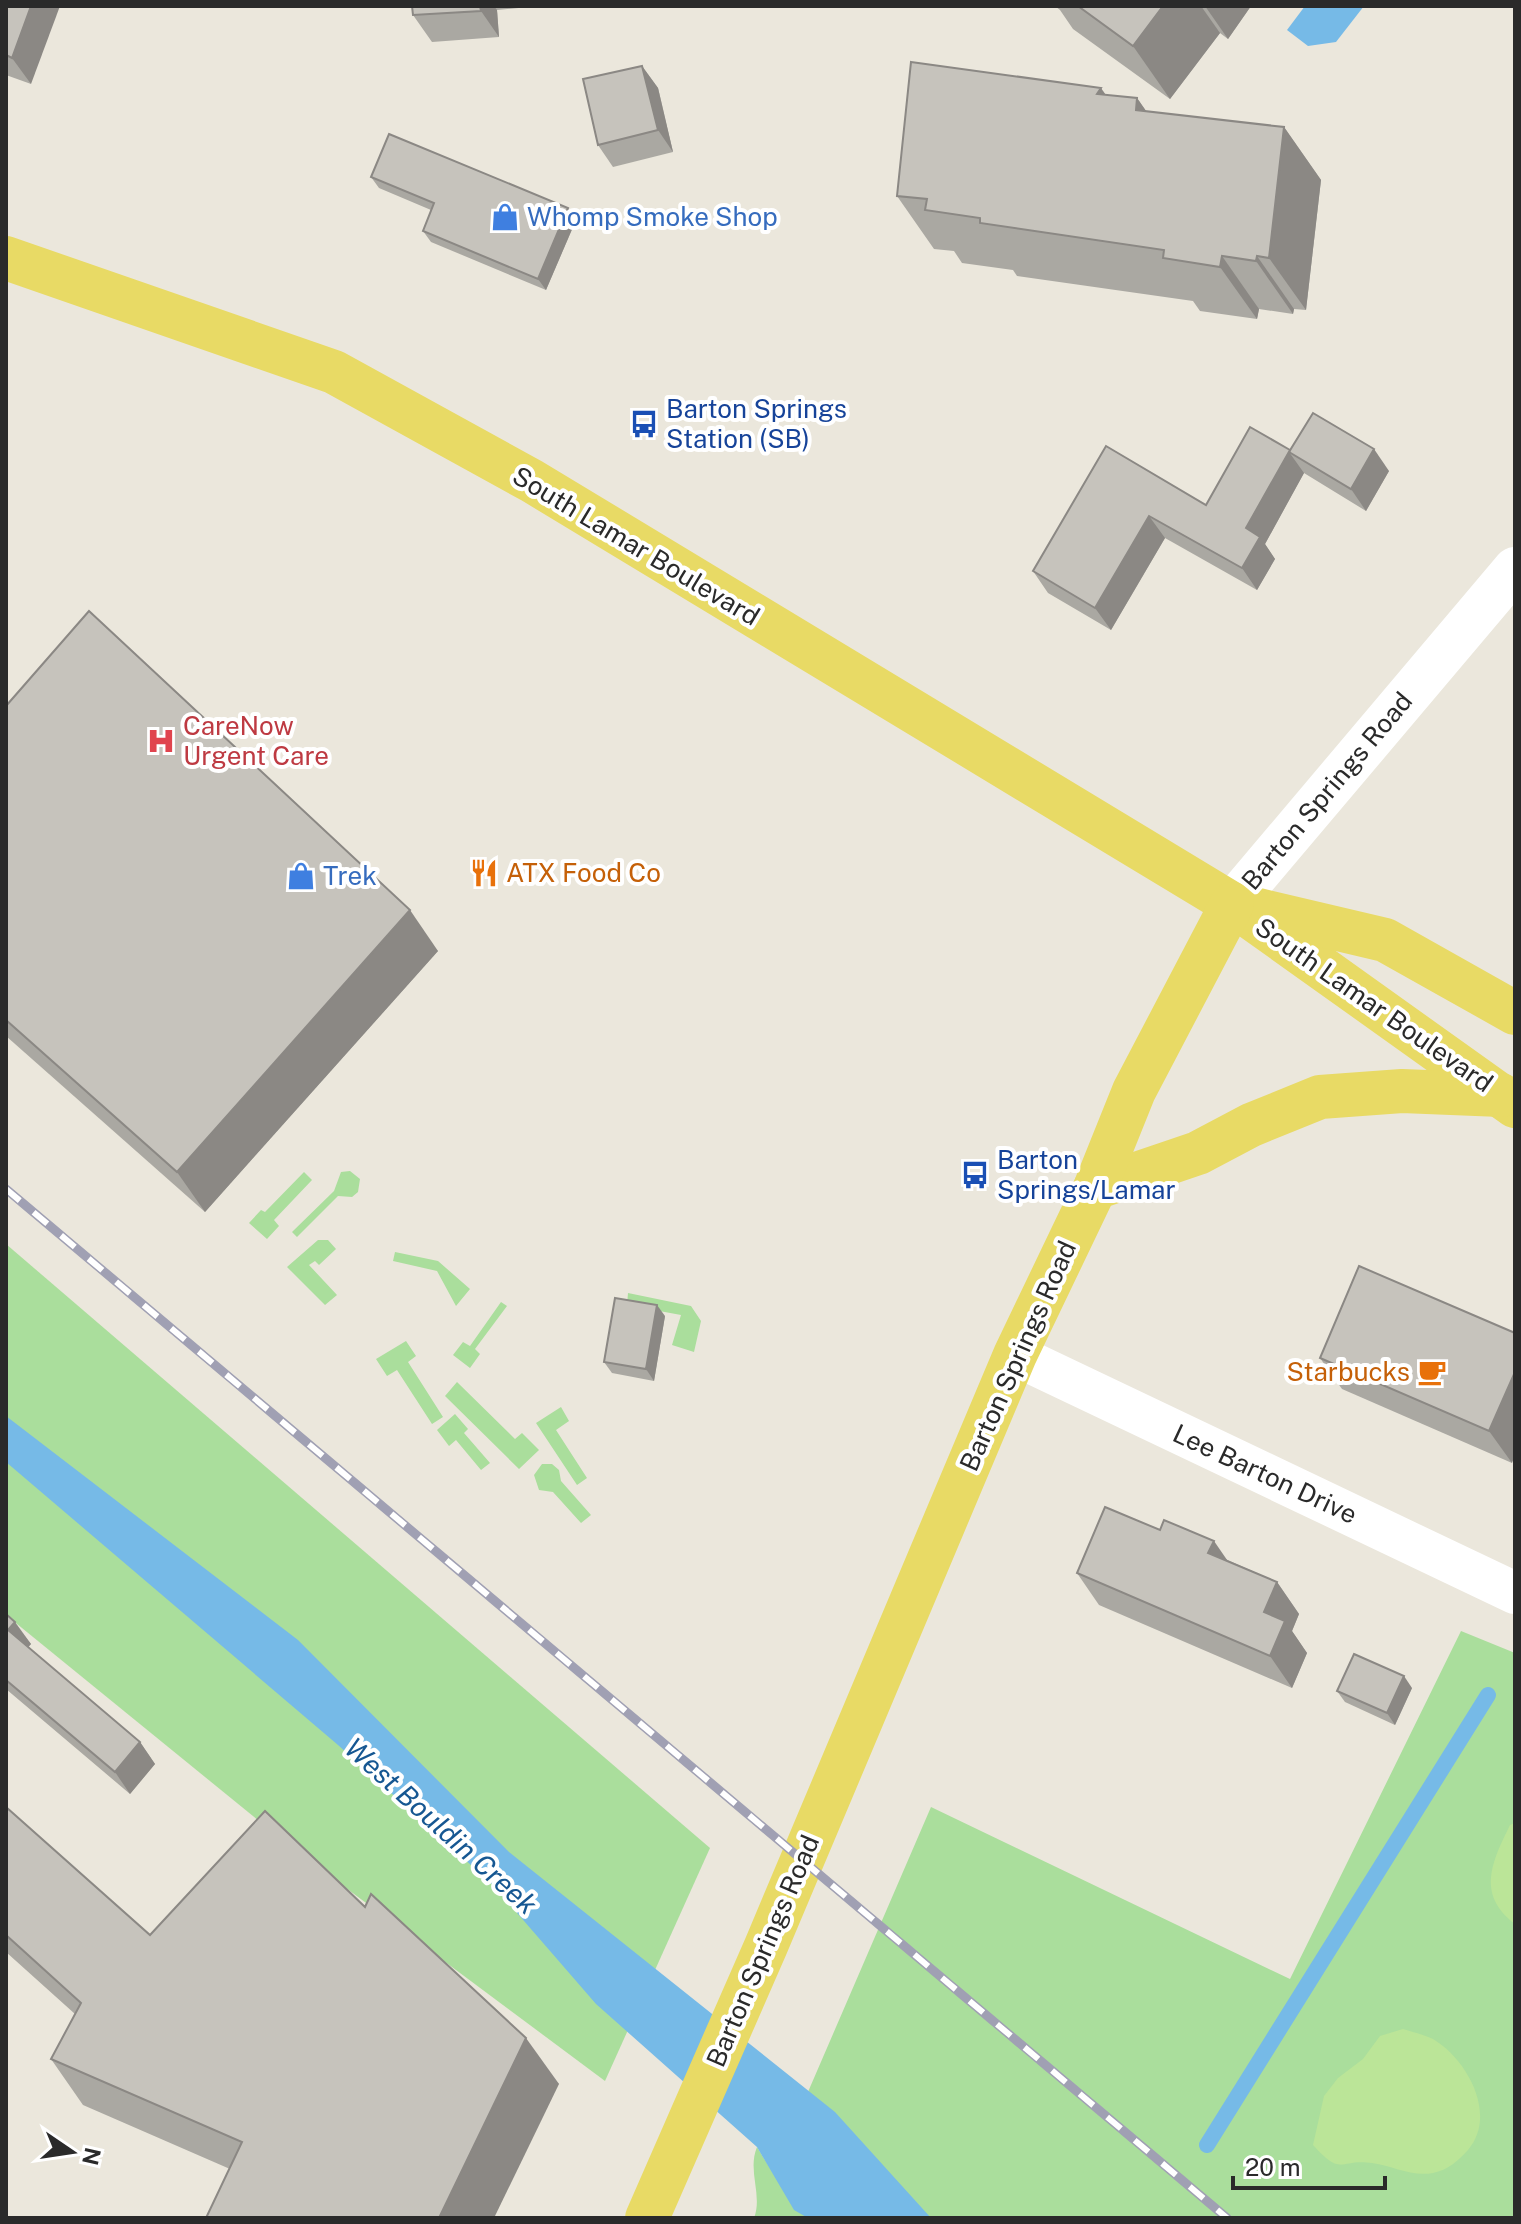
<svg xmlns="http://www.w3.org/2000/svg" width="1521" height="2224" viewBox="0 0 1521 2224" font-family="'Public Sans',sans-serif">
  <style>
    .green { fill: #aade9c }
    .pitch { fill: #bbe598 }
    .water { fill: #76bae7 }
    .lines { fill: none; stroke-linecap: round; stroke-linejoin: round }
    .stream { stroke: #76bae7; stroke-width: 16 }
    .street { stroke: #fff; stroke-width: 42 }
    .secondary { stroke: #fff; stroke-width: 44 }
    .primary { stroke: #e8da65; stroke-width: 44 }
    .rail-casing { stroke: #a0a0b3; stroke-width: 9 }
    .rail { stroke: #fff; stroke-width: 6; stroke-dasharray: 18; stroke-linecap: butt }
    .wall { fill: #aaa8a2 }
    .shaded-wall { fill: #8b8884 }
    .building { fill: #c6c3bc; stroke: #8b8884; stroke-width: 2 }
    .labels { text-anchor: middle; stroke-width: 8; stroke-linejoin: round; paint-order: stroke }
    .shop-label { font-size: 26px; fill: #366cbe; stroke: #fff; text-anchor: start }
    .transit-label { font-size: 26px; fill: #164399; stroke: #fff; text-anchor: start }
    .street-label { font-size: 26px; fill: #2a2a2a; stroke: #fff }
    .health-label { font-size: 26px; fill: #be3a42; stroke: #fff; text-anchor: start }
    .food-label { font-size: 26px; fill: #c56008; stroke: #fff; text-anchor: start }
    .water-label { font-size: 28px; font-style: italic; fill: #165792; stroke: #fff }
  </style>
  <rect width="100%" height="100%" fill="#ebe7dc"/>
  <!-- green -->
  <g class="green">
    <polygon points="350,1171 360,1179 358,1192 352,1197 338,1196 297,1237 292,1232 334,1191 341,1172"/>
    <polygon points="304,1172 312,1180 274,1220 279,1226 267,1239 249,1223 261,1210 265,1212"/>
    <polygon points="318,1240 328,1240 336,1249 319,1265 315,1261 309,1265 337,1295 325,1305 287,1267"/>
    <polygon points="6,1244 710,1848 605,2081 291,1847 6,1615"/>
    <polygon points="395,1252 438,1261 470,1289 456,1306 437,1271 393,1261"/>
    <polygon points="628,1293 691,1306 701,1321 694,1352 672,1345 681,1315 627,1305"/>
    <polygon points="501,1302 507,1306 475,1349 480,1354 470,1368 453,1355 463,1342 470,1346"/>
    <polygon points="406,1341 416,1356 408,1362 443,1417 432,1424 397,1370 387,1376 376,1359"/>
    <polygon points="457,1382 515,1439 522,1433 539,1450 519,1469 445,1396"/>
    <polygon points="561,1407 569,1421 556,1430 587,1478 577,1485 536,1423"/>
    <polygon points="455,1414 468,1429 464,1433 490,1463 481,1470 456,1440 449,1446 437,1430"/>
    <polygon points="542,1464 552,1464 559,1470 561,1481 591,1515 581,1523 553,1492 539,1490 534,1475"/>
    <path d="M1461 1631 1515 1653V2218H754C763 2195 747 2171 757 2147L773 2173 931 1807 1290 1979Z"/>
  </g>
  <!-- pitch -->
  <g class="pitch">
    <path d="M1515 1823V1924C1476 1894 1492 1862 1510 1825Z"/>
    <path d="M1403 2029C1413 2032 1424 2035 1433 2039 1467 2059 1498 2115 1468 2150 1458 2161 1448 2170 1433 2173 1411 2177 1394 2166 1372 2163 1339 2158 1343 2178 1313 2145L1324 2096 1338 2078 1363 2059 1380 2036Z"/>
  </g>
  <!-- water -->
  <g class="water">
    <polygon points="1305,6 1364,6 1336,42 1308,46 1287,30"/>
    <polygon points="6,1416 298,1640 509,1852 835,2112 931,2218 808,2218 794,2210 757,2147 596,2004 492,1884 338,1745 6,1462"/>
  </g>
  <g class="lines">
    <!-- stream -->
    <polyline class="stream" points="1207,2145 1488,1695"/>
    <!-- street -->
    <polyline class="street" points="1015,1355 1515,1593"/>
    <!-- secondary -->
    <polyline class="secondary" points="1232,904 1515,569"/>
    <!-- primary -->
    <g class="primary">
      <polyline points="6,258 334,372 532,481 1232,904 1515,1106"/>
      <polyline points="1254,909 1385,940 1515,1013"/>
      <polyline points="1095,1188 1198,1153 1251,1125 1320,1097 1402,1091 1501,1095"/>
      <polyline points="647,2218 766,1946 1015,1355 1095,1188 1134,1091 1232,904"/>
    </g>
    <defs>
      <polyline id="rail" points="6,1189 1227,2218"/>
    </defs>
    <!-- rail casing -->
    <use href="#rail" class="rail-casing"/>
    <!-- rail -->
    <use href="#rail" class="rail"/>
  </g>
  <!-- wall -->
  <g class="wall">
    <polygon points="6,6 31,84 6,75"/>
    <polygon points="412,6 529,6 529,7 497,10 499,37 432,42 413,15"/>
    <polygon points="1055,6 1251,6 1228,39 1220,33 1170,99 1073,29 1060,10"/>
    <polygon points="642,66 658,88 673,152 613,167 598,145"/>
    <polygon points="1106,95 1137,98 1146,111 1284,127 1321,180 1306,310 1294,309 1293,314 1259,309 1257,319 1200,311 1193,301 1017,276 1013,270 962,263 954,251 934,249 897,196"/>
    <polygon points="371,177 576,220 546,290 431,242 423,231 431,210 379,188"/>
    <polygon points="1106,446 1206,505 1290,450 1389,471 1366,511 1304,473 1265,544 1275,559 1257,590 1165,538 1111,630 1048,593 1033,571"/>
    <polygon points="6,706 438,951 205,1212 6,1036"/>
    <polygon points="665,1316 654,1381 612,1373 604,1362"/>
    <polygon points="1515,1333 1512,1463 1342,1389 1320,1358"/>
    <polygon points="1160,1530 1277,1582 1299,1614 1292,1631 1307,1653 1292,1688 1099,1605 1077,1573"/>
    <polygon points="6,1614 31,1644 28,1647 140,1742 155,1764 130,1794 6,1689"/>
    <polygon points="1412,1688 1395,1725 1345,1702 1337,1691"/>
    <polygon points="6,1807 150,1935 365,1907 559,2084 230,2169 83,2105 51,2059 75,2014 6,1952"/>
  </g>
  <!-- shaded-wall -->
  <g class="shaded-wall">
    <polygon points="31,6 60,6 31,84 12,58"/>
    <polygon points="480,6 494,6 497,10 499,37 481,11"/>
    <polygon points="1163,6 1201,6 1220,33 1170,99 1133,46"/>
    <polygon points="1205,6 1251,6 1228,39"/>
    <polygon points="642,66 658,88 673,152 658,130"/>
    <polygon points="1101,88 1138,141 1097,94"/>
    <polygon points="1137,98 1174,151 1136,110"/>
    <polygon points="1284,127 1321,180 1306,310 1269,258"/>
    <polygon points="568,208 576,220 546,290 538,279"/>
    <polygon points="1222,256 1259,309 1257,319 1220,267"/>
    <polygon points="1257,256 1294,309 1293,314 1256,261"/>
    <polygon points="1374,449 1389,471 1366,511 1351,489"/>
    <polygon points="1289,452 1304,473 1265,544 1275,559 1257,590 1242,568 1246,528"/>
    <polygon points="1149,516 1165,538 1111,630 1095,608"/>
    <polygon points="410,910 438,951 205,1212 177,1172"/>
    <polygon points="657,1305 665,1316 654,1381 646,1369"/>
    <polygon points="1515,1372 1515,1455 1512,1463 1489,1431"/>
    <polygon points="1214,1541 1236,1573 1208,1553"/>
    <polygon points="1277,1582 1299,1614 1292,1631 1307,1653 1292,1688 1270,1656 1264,1612"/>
    <polygon points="15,1622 31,1644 24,1652 8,1630"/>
    <polygon points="1404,1676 1412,1688 1395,1725 1387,1713"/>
    <polygon points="140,1742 155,1764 130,1794 115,1772"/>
    <polygon points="526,2038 559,2084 494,2218 439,2218"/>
  </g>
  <!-- building -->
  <g class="building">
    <polygon points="6,6 31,6 12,58 6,55"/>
    <polygon points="412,6 480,6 481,11 413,15"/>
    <polygon points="1078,6 1163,6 1133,46"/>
    <polygon points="911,62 1101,88 1097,94 1137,98 1136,110 1284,127 1269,258 1257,256 1256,261 1222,256 1220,267 1163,258 1164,250 980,223 980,218 925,210 927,199 897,196"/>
    <polygon points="642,66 658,130 598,145 583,79"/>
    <polygon points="389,134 568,208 538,279 423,231 434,203 371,177"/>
    <polygon points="1313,413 1374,449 1351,489 1289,452"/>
    <polygon points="1250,427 1290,450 1246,528 1260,537 1242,568 1149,516 1095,608 1033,571 1106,446 1206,505"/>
    <polygon points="89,611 410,910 177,1172 6,1020 6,706"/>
    <polygon points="1359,1266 1515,1333 1515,1372 1489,1431 1320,1358"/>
    <polygon points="615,1298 657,1305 646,1369 604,1362"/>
    <polygon points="1105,1507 1160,1530 1164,1520 1214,1541 1208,1553 1277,1582 1264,1612 1285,1621 1270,1656 1077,1573"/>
    <polygon points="6,1614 15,1622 8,1630 140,1742 115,1772 6,1680"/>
    <polygon points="1354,1654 1404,1676 1387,1713 1337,1691"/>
    <polygon points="6,1807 150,1935 265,1811 365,1907 371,1894 526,2038 439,2218 206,2218 242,2142 51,2059 81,2003 6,1935"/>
  </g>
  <!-- icons -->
  <defs>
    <symbol id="shop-bare" viewBox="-9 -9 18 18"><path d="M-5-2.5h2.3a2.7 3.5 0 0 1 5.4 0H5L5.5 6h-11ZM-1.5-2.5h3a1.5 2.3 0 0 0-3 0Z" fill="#3f7fe0" stroke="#fff" stroke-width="2.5" paint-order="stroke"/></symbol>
    <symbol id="bus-bare" viewBox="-9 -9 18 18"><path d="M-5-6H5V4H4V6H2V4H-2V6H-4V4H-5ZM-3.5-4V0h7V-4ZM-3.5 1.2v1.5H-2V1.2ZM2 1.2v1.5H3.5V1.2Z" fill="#1a4fb4" stroke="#fff" stroke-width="2.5" paint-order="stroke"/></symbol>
    <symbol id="hospital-bare" viewBox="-9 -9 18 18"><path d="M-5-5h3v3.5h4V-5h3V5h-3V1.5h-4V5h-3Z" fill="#e0444e" stroke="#fff" stroke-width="2.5" paint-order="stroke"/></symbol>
    <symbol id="restaurant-bare" viewBox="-9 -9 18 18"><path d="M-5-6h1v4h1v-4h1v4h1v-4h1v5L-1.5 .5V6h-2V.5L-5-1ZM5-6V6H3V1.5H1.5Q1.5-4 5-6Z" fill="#e8710a" stroke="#fff" stroke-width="2.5" paint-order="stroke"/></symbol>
    <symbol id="cafe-bare" viewBox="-9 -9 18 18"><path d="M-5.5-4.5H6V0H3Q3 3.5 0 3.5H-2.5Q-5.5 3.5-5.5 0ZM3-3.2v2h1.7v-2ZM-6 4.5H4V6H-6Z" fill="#e8710a" stroke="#fff" stroke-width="2.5" paint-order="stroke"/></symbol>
  </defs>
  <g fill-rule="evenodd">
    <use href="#shop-bare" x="485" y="197" width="40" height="40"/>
    <use href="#bus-bare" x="624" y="404" width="40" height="40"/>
    <use href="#hospital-bare" x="141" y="721" width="40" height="40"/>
    <use href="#restaurant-bare" x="464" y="853" width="40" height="40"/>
    <use href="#shop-bare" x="281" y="856" width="40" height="40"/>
    <use href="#bus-bare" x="955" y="1155" width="40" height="40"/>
    <use href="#cafe-bare" x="1412" y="1352" width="40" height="40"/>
  </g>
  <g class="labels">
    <!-- shop labels -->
    <g class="shop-label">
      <text x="527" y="226">Whomp Smoke Shop</text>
      <text x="323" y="885">Trek</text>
    </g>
    <!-- transit labels -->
    <g class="transit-label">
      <text x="666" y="418">Barton Springs<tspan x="666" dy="30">Station (SB)</tspan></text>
      <text x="997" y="1169">Barton<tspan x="997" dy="30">Springs/Lamar</tspan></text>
    </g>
    <!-- street labels -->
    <g class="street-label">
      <text transform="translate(636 546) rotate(31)" y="9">South Lamar Boulevard</text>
      <text transform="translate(1327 791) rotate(-50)" y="9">Barton Springs Road</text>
      <text transform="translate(1374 1005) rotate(35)" y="9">South Lamar Boulevard</text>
      <text transform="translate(1018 1356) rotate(-66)" y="9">Barton Springs Road</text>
      <text transform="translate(1265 1474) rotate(25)" y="9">Lee Barton Drive</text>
      <text transform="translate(763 1951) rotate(-67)" y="9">Barton Springs Road</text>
    </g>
    <!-- health labels -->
    <g class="health-label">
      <text x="183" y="735">CareNow<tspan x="183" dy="30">Urgent Care</tspan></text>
    </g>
    <!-- food labels -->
    <g class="food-label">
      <text x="506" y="882">ATX Food Co</text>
      <text x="1410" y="1381" text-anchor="end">Starbucks</text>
    </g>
    <!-- water labels -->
    <g class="water-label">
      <text transform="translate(441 1826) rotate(42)" y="10">West Bouldin Creek</text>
    </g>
  </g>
  <!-- border -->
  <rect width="1521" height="2224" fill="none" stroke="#2a2a2a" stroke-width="16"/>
  <!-- north arrow -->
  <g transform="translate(72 2152) rotate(103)" stroke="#ffffff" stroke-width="6" paint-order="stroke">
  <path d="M0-6L14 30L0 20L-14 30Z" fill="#2a2a2a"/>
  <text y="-12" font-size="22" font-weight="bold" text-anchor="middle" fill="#2a2a2a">N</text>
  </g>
  <!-- scale -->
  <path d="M1233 2176v12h152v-12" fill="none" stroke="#2a2a2a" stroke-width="4"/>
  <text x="1245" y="2176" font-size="24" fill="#2a2a2a" stroke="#ffffff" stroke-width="6" paint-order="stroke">20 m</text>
</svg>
